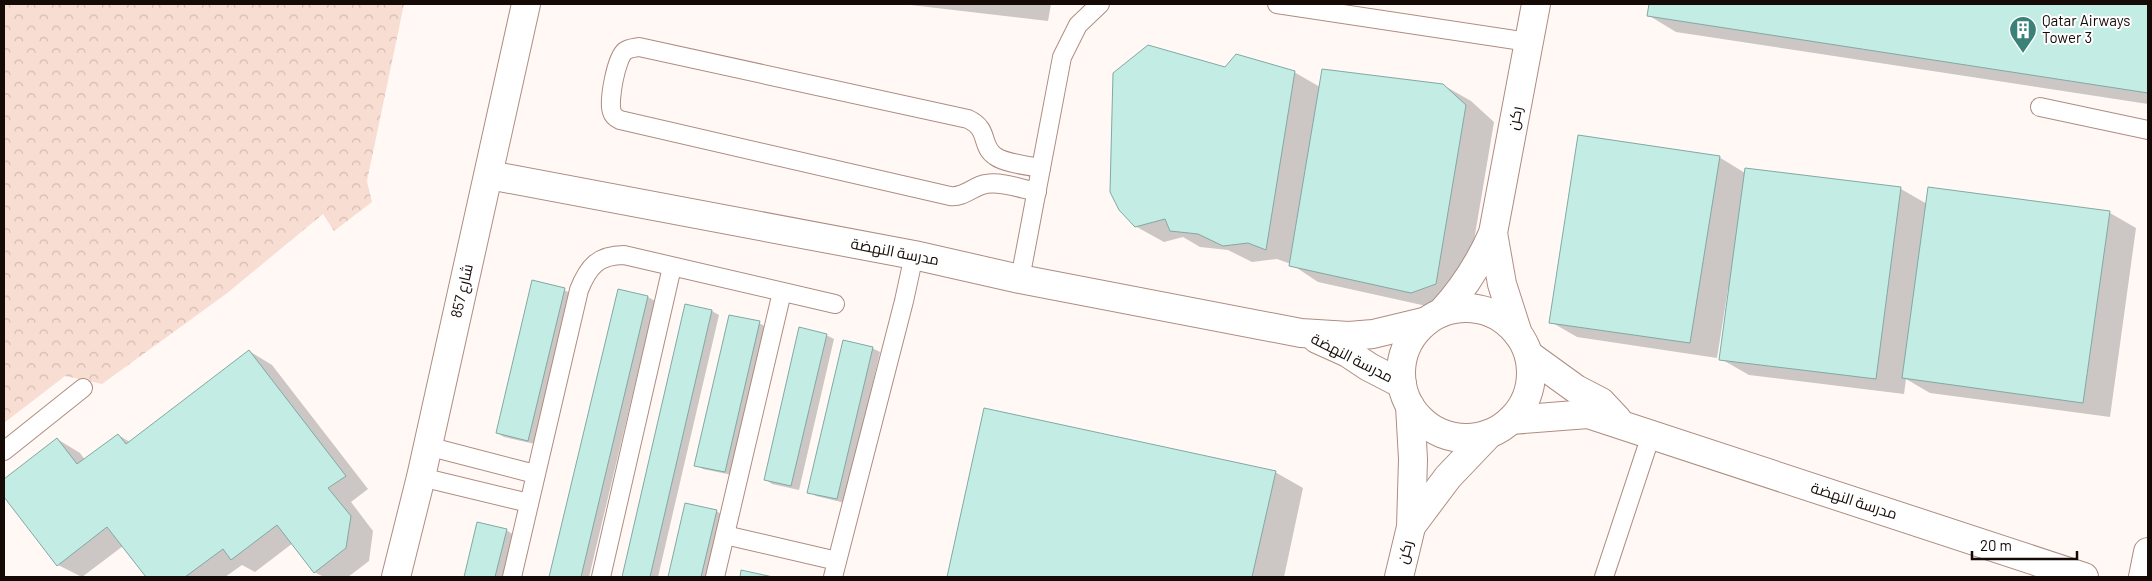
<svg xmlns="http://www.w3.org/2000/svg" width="2152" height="581" viewBox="0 0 2152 581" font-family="Barlow,Cairo,sans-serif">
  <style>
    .forest { fill: url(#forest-crowns) }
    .shadow { fill: #0003 }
    .building { fill: #c3ece5; stroke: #81a9a3 }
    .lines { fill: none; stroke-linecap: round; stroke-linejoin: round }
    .lane-casing { stroke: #ae8d80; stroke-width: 20 }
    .street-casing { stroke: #ae8d80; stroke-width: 30 }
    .lane { stroke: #fff; stroke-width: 18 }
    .street { stroke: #fff; stroke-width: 28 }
    .labels { text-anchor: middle; stroke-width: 4; stroke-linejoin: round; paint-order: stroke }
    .poi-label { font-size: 15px; fill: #150a06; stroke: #fff; text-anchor: start }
    .street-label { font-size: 15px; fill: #150a06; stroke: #fff }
  </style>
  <defs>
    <pattern id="forest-crowns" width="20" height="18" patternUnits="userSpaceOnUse" patternTransform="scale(1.25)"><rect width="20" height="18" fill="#f8ddd2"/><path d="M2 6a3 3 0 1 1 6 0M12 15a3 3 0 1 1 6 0" fill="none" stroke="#d4bcb3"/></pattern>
  </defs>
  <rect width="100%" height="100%" fill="#fff8f5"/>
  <!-- forest -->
  <polygon class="forest" points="4,4 404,4 367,181 372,202 334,231 323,214 226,294 102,384 65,376 4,423"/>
  <!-- shadow -->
  <g class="shadow">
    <polygon points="902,4 1051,4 1048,21"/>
    <polygon points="1650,4 2148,4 2148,104 1676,32 1648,15"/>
    <polygon points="1225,68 1294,72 1320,87 1443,85 1471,101 1494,122 1464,300 1440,309 1318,282 1291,264 1277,259 1252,262 1228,250 1200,247 1183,237 1164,242 1135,226"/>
    <polygon points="1719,157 1745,173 1901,189 1927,204 2110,213 2136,228 2110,417 1930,393 1906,379 1904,394 1749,375 1721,359 1730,290 1728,289 1717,358 1577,337 1551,322"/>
    <polygon points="564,290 572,294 535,444 504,437 497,433"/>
    <polygon points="619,290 648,297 655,301 589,577 551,577"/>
    <polygon points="686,305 712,311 719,315 658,577 623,577"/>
    <polygon points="759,323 766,327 732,475 703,469 696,465"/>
    <polygon points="826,335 834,339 799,490 772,484 765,479"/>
    <polygon points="872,348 880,352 845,503 816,496 809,492"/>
    <polygon points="249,351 272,365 368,489 351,502 373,531 369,561 348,577 324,577 314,572 293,543 255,572 242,565 225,577 148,577 123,546 82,577 58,565 4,495 4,480 57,439 80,453 85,460 118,435 130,442"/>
    <polygon points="985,409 1275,472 1303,488 1284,577 948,577"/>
    <polygon points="686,504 716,511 723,515 709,577 669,577"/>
    <polygon points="478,524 506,530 514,535 504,577 465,577"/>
  </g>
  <!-- building -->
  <g class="building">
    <polygon points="1649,4 2148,4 2148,93 1647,16"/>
    <polygon points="1148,45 1225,67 1236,54 1295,71 1266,250 1248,243 1223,246 1198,234 1170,231 1165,219 1135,227 1119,210 1110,192 1113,73"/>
    <polygon points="1322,69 1443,84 1466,105 1436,284 1411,293 1289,266"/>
    <polygon points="1578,135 1720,156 1690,343 1549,323"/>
    <polygon points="1745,168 1901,187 1876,379 1719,360"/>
    <polygon points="1928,187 2110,211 2083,403 1902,378"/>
    <polygon points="532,280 565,288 528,441 496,433"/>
    <polygon points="618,289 648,296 581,577 549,577"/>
    <polygon points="685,304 712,310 650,577 622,577"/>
    <polygon points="729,315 760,321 725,472 694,466"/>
    <polygon points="799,327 827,334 791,486 764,480"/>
    <polygon points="843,340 873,347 837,499 807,493"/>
    <polygon points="249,350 346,476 328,488 351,516 346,548 314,573 277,525 231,560 223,549 185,577 146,577 107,527 57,566 4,497 4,479 57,438 77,464 118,434 126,444"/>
    <polygon points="984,408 1276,471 1252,577 947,577"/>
    <polygon points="685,503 717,510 701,577 668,577"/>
    <polygon points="477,522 507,529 495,577 464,577"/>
    <polygon points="741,570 773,577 740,577"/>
  </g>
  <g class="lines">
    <defs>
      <g id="lane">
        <polyline points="1277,4 1529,42"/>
        <polyline points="2040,107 2148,130"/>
        <path d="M1037 192C1022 189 1001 181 986 184 973 186 964 198 950 196L620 120C616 118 613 116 612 112 608 102 616 58 625 51 629 48 634 48 639 47L968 119C990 129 980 146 995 156 1004 163 1029 166 1041 168"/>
        <polyline points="1020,279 1062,57 1078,25 1100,4"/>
        <polyline points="427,446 535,474"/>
        <polyline points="4,451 83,388"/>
        <polyline points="421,477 529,503"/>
        <polyline points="725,535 837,561"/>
        <path d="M512 577 579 290C588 267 598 255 624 255L835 304"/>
        <polyline points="601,577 672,267"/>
        <polyline points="715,577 782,292"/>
        <polyline points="833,577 904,301 914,255"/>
        <polyline points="1604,577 1651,435"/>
      </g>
      <g id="street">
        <polyline points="489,175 914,255 1020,279 1301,333 1349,336 1373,334 1427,321"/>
        <polyline points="1493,233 1502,284 1518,334"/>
        <circle cx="1466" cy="373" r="65"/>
        <path d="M1442 312C1464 288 1480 263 1493 233L1536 4"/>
        <polyline points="1317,339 1348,353 1369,367 1402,384"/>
        <polyline points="1529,355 1576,389 1601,402 1617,419"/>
        <polyline points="1511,420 1588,414 2084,577"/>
        <polyline points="1412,525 1448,477 1489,434"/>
        <polyline points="396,577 421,477 526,4"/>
        <polyline points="1399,577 1411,527 1413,459 1410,406"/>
        <polyline points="2143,577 2148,552"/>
      </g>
    </defs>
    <!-- lane casing -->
    <use href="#lane" class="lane-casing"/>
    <!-- street casing -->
    <use href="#street" class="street-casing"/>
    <!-- lane -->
    <use href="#lane" class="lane"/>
    <!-- street -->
    <use href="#street" class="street"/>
  </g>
  <!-- icons -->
  <defs>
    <symbol id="building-pin" viewBox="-11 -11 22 30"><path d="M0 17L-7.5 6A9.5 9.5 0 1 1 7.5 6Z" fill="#3b8178" stroke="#fff"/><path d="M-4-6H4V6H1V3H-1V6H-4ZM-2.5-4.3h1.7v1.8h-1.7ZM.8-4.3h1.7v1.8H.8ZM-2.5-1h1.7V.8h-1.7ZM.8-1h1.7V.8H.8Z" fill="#fff"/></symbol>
  </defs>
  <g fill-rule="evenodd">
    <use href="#building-pin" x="2007" y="14" width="32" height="43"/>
  </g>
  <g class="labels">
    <!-- poi labels -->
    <g class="poi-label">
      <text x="2042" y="26">Qatar Airways<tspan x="2042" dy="17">Tower 3</tspan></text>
    </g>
    <!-- street labels -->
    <g class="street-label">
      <text transform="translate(1515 118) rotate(-79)" y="5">ركن</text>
      <text transform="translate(895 252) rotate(11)" y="5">مدرسة النهضة</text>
      <text transform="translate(462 291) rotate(-77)" y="5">شارع 857</text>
      <text transform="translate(1352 358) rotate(27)" y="5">مدرسة النهضة</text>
      <text transform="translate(1854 501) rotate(18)" y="5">مدرسة النهضة</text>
      <text transform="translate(1405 552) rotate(-76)" y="5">ركن</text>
    </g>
  </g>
  <!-- border -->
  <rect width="2152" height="581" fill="none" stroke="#150a06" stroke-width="10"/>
  <!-- scale -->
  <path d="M1972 551v8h105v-8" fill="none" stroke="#150a06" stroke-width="2.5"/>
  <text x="1980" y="551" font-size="15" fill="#150a06" stroke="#ffffff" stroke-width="4" paint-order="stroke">20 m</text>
</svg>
